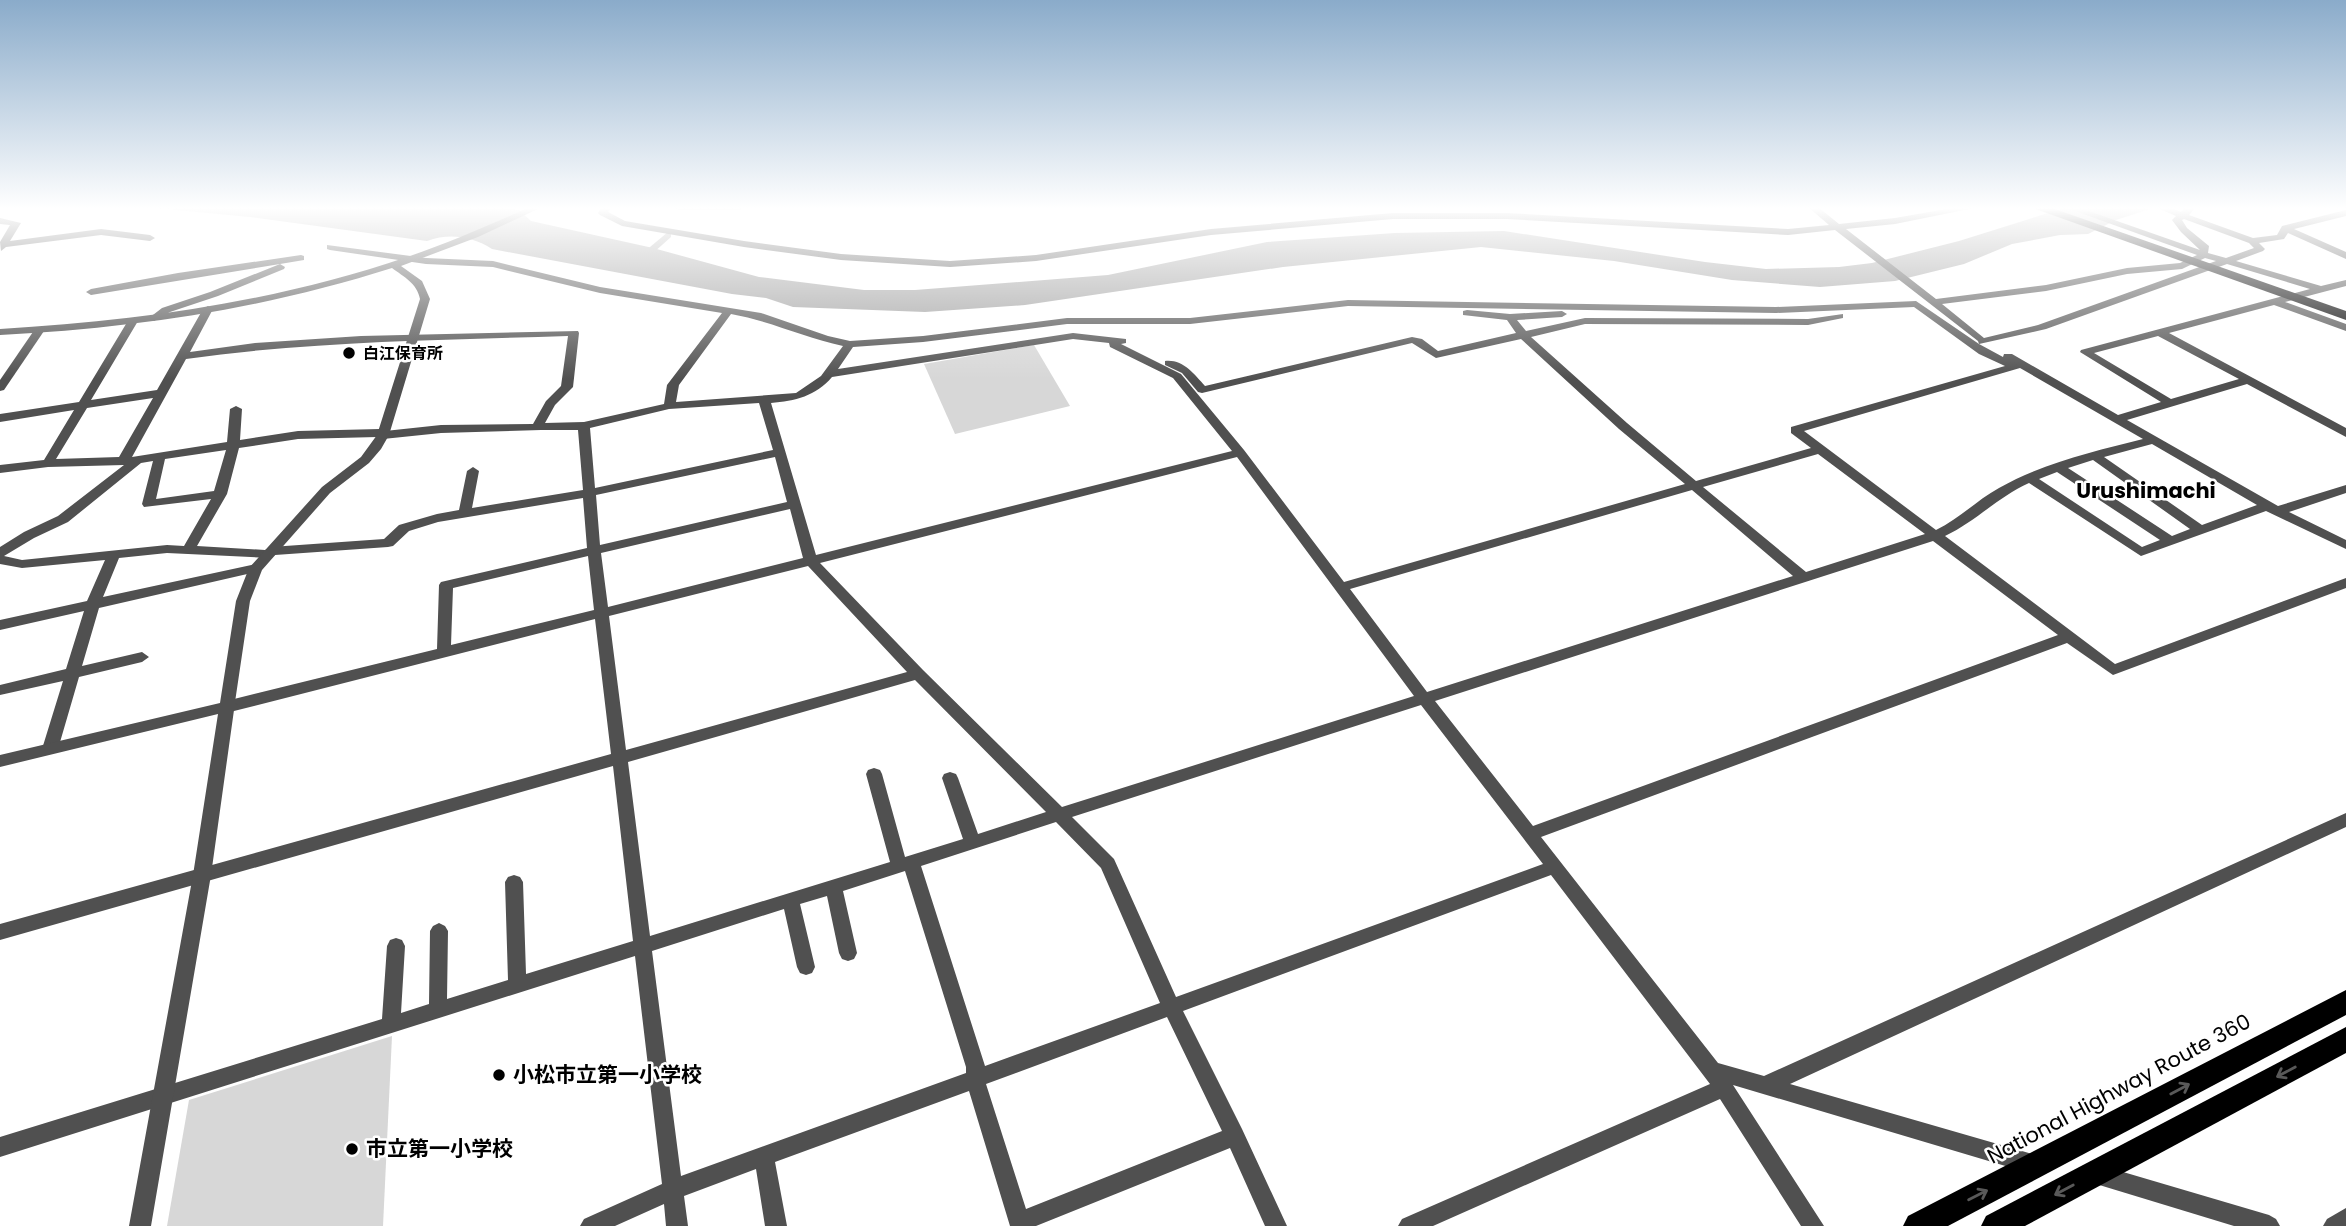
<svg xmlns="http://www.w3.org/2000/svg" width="2346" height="1226" viewBox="0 0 2346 1226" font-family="Poppins,'Noto Sans JP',sans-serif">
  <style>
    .green { fill: #d7d7d7 }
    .water { fill: #9e9e9e }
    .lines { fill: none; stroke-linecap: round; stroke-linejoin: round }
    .canal { fill: #9e9e9e; fill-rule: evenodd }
    .minor { fill: #505050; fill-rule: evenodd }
    .tertiary { fill: #505050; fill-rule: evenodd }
    .trunk { fill: #000; fill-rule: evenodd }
    .oneway { stroke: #595959 }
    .poi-dot { fill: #000; stroke: #fff; stroke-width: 2.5 }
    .labels { text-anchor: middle; stroke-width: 5; stroke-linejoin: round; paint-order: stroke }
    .far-poi-label { font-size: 16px; font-weight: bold; fill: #000; stroke: #fff; text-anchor: start }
    .quarter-label { font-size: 21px; font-weight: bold; fill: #000; stroke: #fff }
    .near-poi-label { font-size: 21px; font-weight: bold; fill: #000; stroke: #fff; text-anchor: start }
    .near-street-label { font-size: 21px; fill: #000; stroke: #fff }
  </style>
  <rect width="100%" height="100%" fill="#fff"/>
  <!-- green -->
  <g class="green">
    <polygon points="1034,345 1070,406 955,434 924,364"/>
    <polygon points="392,1036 383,1226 167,1226 189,1100"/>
  </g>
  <!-- water -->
  <path class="water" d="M144 207H506L519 210 531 221 653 248 759 277 864 290H915L1108 275 1267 242 1395 233 1504 231 1705 262 1766 269 1839 267 1872 263 1959 241 2067 207H2156L2116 220 2088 234 2060 235 2012 244 1964 264 1895 281 1820 287 1732 280 1614 261 1481 247 1283 267 1025 305 925 312 793 307 766 298 732 294 492 249C472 236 449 233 427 241L250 217Z"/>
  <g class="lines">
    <!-- canal -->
    <polygon class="canal" points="668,232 671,233 671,237 644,261 638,261 638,257"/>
    <!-- minor -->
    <g class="minor">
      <path d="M602 207H611L608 212 625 221 744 241 841 254 950 261 1036 255 1211 229 1393 213H1507L1788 229 1829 225 1808 207H1818L1839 224 1895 218 1958 207H1979L1895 224 1846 229 1936 299 2046 285 2127 268 2180 263 2197 255 2064 207H2077L2200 250 2181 232 2172 220 2176 216 2155 207H2168L2181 212 2186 207H2196L2189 215 2253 238 2277 235 2282 226 2346 210V216L2294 229 2346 252V259L2288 233 2284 239 2259 243 2265 249 2263 251 2236 261 2321 286 2346 280V286L2285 302 2346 324V331L2274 305 2169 333 2346 428V437L2247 384 2127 420 2278 506 2346 485V493L2289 512 2346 540V549L2266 511 2141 556 2029 483C1998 497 1975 522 1945 536L2115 664 2346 578V588L2113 675 2067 643 1541 837 1718 1063 1764 1076 2346 813V827L1790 1084 2036 1155 2043 1158 2046 1165 2043 1172 2036 1175 1733 1085 1824 1226H1801L1720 1099 1433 1226H1398L1402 1219 1710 1084 1551 875 1183 1011 1242 1129 1287 1226H1265L1230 1148 1036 1226H1010L969 1091 775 1162 787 1226H765L756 1169 684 1196 688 1226H666L664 1204 615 1226H580L584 1219 662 1184 635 956 0 1157V1137L382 1019 387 946 390 940 396 938 402 940 405 946 401 1013 429 1004 430 931 433 926 439 923 445 926 448 931 447 999 508 980 505 882 508 877 514 875 520 877 523 882 526 974 633 941 613 766 0 940V924L611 754 595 619 230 712 225 710 222 706 225 702 230 700 437 649 439 585 441 582 587 548 583 498 438 522 409 531 393 546 388 547 275 555 269 558 167 553 119 558 103 597 256 564 263 568 256 572 99 608 82 666 142 652 149 657 142 662 79 677 58 749 56 753H44L42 749 63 681 0 695V685L66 669 84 611 0 630V620L87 601 105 560 22 568 0 564V547L24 532 58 516 124 465 48 467 0 473V465L44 460 74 410 0 422V414L79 402 129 319 133 318 138 321 91 400 157 390 203 309 208 306 213 309 190 352 255 343 361 336 578 331 579 333 573 387 555 405 545 423 584 422 664 404 667 385 722 313 600 293 493 267 426 264 330 250 327 249V245L426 258 493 261 600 287 761 313 828 336 850 341 923 336 1067 318H1190L1348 300 1776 307 1916 301 1979 344 1978 341 1835 230 1788 235 1507 219H1393L1211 235 1036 261 950 267 841 260 744 247 622 226 600 215 598 213ZM2184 219 2249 243 2254 248 2226 258 2208 253 2209 246 2187 228 2182 220ZM2205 258 2216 261 2038 325 1984 338 1942 304 2046 291 2127 274 2182 269ZM2227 264 2310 289 2081 350 2080 352 2161 402 2118 415 2012 354H2004L2003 357 1979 344 2046 329ZM1348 306 1776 313 1914 307 1979 354 2005 366 1791 427V433L1811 448 1696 481 1627 423 1531 337 1585 324 1808 325 1843 318V314L1808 319 1585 318 1526 331 1517 320 1562 317 1567 314 1562 311 1510 314 1467 310 1463 311V315L1507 320 1516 333 1438 351 1422 339 1412 337 1205 386C1194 374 1183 359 1165 361V365L1182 373 1198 392 1202 393 1412 343 1436 358 1521 339 1619 429 1685 484 1344 582 1244 450 1181 374 1121 344 1126 343V339L1073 333 838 369 853 347 923 342 1067 324H1190ZM731 314C770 321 805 338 843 346L821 376 796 393 676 402 679 385ZM568 336 561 386 546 401 533 424 441 425 385 431 380 429 298 431 240 440 242 409 236 406 230 409 227 442 132 457 186 359C313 341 440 340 568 336ZM2158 336 2239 379 2171 399 2094 353ZM1073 339 1109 343 1110 347 1173 378 1232 451 816 555 771 403C795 401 816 396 832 377ZM2020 368 2143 439C2095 451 2043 463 1999 488 1977 500 1959 519 1936 530L1804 431ZM153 398 119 457 56 459 87 408ZM759 403 773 450 595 488 590 428 669 409ZM541 430H578L583 490 472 508 479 471 473 467 467 471 459 510 437 514 399 525 384 539 271 547 265 550 197 546 227 494 239 448 298 439 377 437 383 439 441 433ZM2152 444 2257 505 2202 525 2104 457ZM226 450 214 491 156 499 165 459ZM1818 454 1925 534 1806 572 1703 487ZM775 457 787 502 600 545 596 495ZM1237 457 1414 696 1062 807 923 670 820 563ZM2093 460 2190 529 2172 536 2068 468ZM153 461 142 504 144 507 211 499 184 546 167 545 22 560 4 556 34 538 68 522 141 463ZM2057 472 2160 540 2142 547 2039 479ZM1692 490 1793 576 1427 692 1350 589ZM790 509 803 558 608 607 601 553ZM1933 541 2058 635 1533 826 1435 701ZM588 556 594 610 451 645 453 588ZM808 566 907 672 626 750 609 616ZM915 680 1046 812 978 834 958 778 956 774 950 772 944 774 942 778 963 839 905 857 882 774 880 770 874 768 868 770 866 774 890 862 650 936 628 762ZM1421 705 1543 864 1176 997 1114 859 1072 817ZM1056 822 1101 868 1160 1003 985 1066 921 866ZM905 871 966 1067V1073L681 1176 652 951 784 909 797 967 800 973 806 975 812 973 815 967 800 904 827 896 839 953 842 959 848 961 854 959 857 953 843 891ZM1167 1017 1222 1131 1026 1209 986 1084Z"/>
      <polygon points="0,218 21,223 10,241 101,229 150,235 155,238 150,241 101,235 6,247 1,251 0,242 10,225 0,224"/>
      <polygon points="301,255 304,256 304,260 280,264 285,267 284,269 218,296 170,312 154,321 149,318 162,308 210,292 280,264 91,295 86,292 91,289 178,273"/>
      <polygon points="39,328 44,331 4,390 0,391 0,380 35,329"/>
      <polygon points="2096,1164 2269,1215 2276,1219 2280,1226 2234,1226 2096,1184 2089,1181 2086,1174 2089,1167"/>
      <polygon points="2346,1208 2346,1226 2323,1226 2327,1219"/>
    </g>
    <!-- tertiary -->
    <g class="tertiary">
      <path d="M530 207H542L478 237 401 266 422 281 430 299 389 435 381 449 369 463 330 493 262 570 250 601 235 702 238 706 234 710 211 875 151 1226H129L193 875 218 714 0 767V755L220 703 236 601 249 568 322 487 361 457 377 435 420 299C417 283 404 277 392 268 263 309 134 328 0 335V329C138 321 275 302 407 257 449 243 489 225 530 207Z"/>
      <polygon points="675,207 744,207 740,210 679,210"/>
    </g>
    <!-- trunk -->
    <g class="trunk">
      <polygon points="2030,207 2049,207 2346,311 2346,320"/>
      <polygon points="2346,990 2346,1015 1948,1226 1903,1226 1908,1216"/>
      <polygon points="2346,1027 2346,1053 2025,1226 1981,1226 1986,1216"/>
    </g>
  </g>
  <!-- one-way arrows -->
  <defs><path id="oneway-shaft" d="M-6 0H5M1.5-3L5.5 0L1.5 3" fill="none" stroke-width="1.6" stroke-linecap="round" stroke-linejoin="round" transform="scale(1.75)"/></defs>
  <g class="oneway">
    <use href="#oneway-shaft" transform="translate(2286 1072) rotate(152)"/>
    <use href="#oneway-shaft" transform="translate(2180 1089) rotate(-28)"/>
    <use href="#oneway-shaft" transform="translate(2064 1190) rotate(152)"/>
    <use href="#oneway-shaft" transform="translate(1978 1195) rotate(-27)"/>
  </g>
  <!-- sky -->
  <linearGradient id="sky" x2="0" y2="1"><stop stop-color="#8aabca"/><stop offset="0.55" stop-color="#fff"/><stop offset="1" stop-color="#fff" stop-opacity="0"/></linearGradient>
  <rect width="2346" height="379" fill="url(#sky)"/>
  <!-- markers -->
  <g class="poi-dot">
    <circle cx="349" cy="353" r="7"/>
    <circle cx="499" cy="1075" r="7"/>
    <circle cx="352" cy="1149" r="7"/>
  </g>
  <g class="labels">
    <!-- far-poi labels -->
    <g class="far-poi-label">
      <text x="363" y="359">白江保育所</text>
    </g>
    <!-- quarter labels -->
    <g class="quarter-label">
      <text x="2146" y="498">Urushimachi</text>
    </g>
    <!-- near-poi labels -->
    <g class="near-poi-label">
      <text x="513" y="1082">小松市立第一小学校</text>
      <text x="366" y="1156">市立第一小学校</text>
    </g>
    <!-- near-street labels -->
    <g class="near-street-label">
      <text transform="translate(2119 1089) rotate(-28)" y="7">National Highway Route 360</text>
    </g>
  </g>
</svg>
